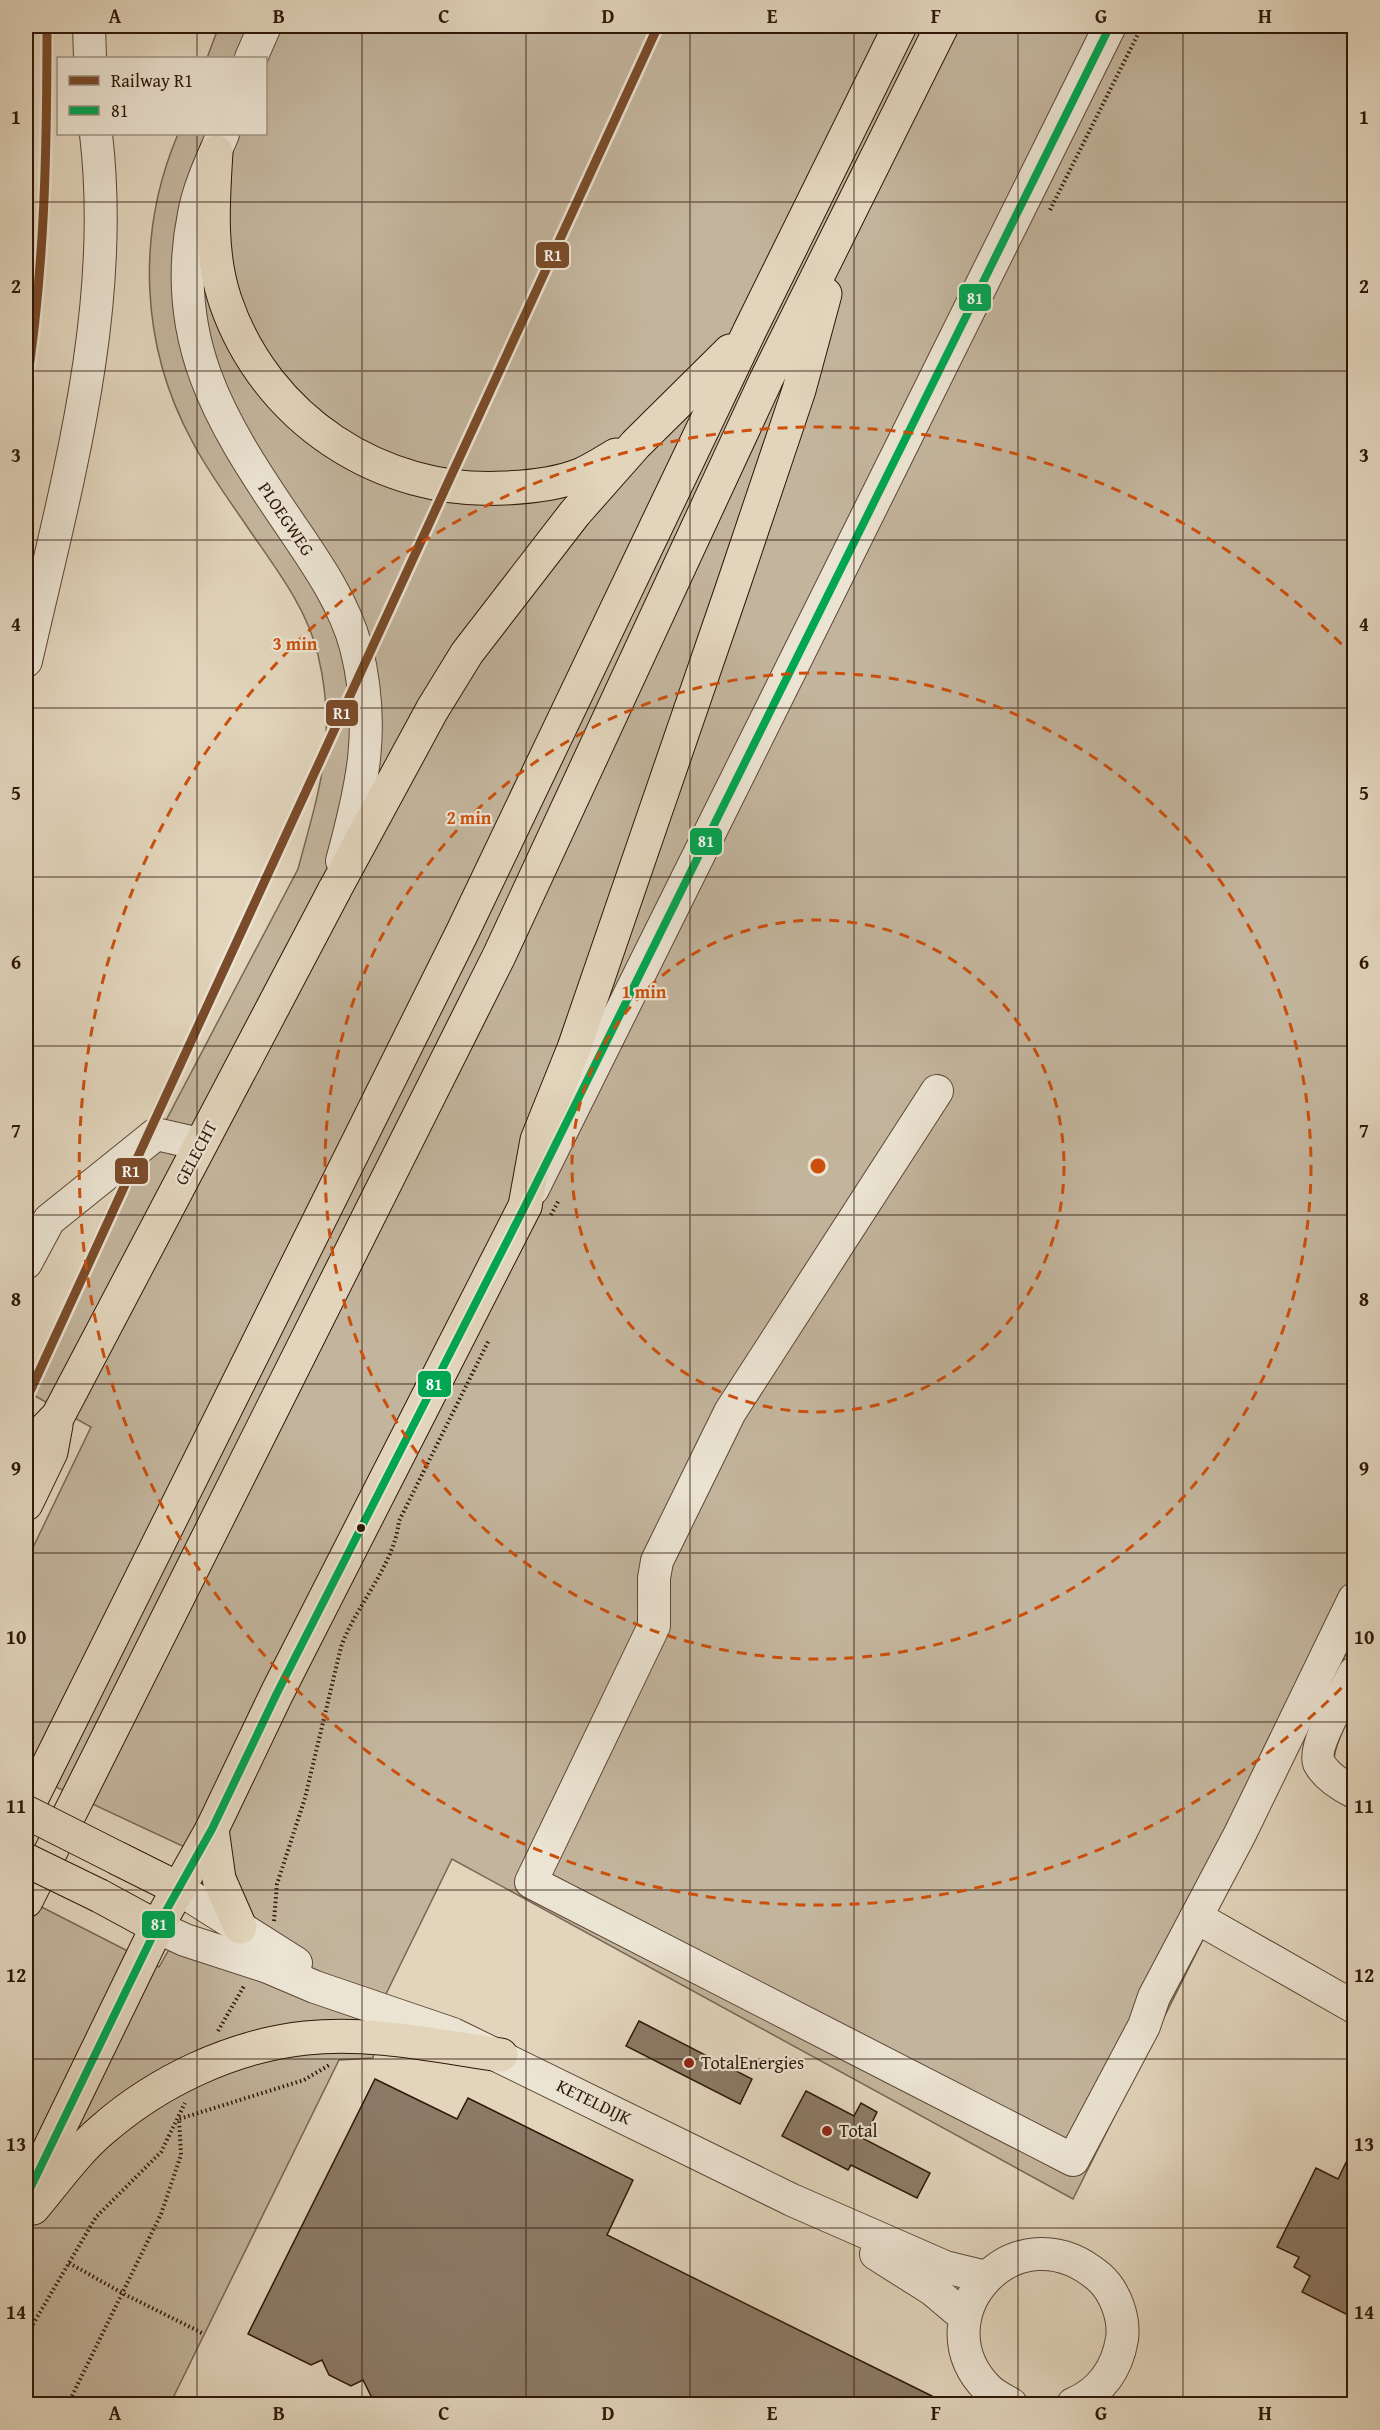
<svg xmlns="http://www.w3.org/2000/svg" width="1380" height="2430" viewBox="0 0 1380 2430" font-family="'Gentium Book Plus',serif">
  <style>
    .green { fill: #c3b59d; stroke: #786652; stroke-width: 1.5 }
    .building { fill: #8c7a66; stroke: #2e1708; stroke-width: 1.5 }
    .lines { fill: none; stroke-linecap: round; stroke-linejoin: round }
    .minor-casing { stroke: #5b4635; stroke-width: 34 }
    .major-casing { stroke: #2e1708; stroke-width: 35 }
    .highway-casing { stroke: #2e1708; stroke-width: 35 }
    .path { stroke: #2e1708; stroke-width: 4; stroke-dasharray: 1.5 3; stroke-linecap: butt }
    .minor { stroke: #ece4d3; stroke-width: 32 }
    .major { stroke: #e2d5bc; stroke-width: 33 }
    .highway { stroke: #e2d5bc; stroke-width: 33 }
    .major-bridge-casing { stroke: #2e1708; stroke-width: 35; stroke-linecap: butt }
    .major-bridge { stroke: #e2d5bc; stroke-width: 33 }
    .bus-1-casing { stroke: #ece4d3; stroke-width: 12 }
    .bus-1 { stroke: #00a651; stroke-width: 8 }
    .rail-1-casing { stroke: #ece4d3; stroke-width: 14 }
    .rail-1 { stroke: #7a4b2a; stroke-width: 9 }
    .grid { fill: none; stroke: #2e1708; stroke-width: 1.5; stroke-opacity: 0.55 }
    .ring { fill: none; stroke: #cc4f0b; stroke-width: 3; stroke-dasharray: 10 8 }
    .bus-dot { fill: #2e1708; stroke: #ece4d3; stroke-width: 2 }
    .poi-dot { fill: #8f2418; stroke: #ece4d3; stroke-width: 2 }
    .labels { text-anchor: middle; stroke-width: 4.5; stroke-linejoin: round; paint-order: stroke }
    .street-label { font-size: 18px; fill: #2e1708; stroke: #ece4d3 }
    .poi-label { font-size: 18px; fill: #2e1708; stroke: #ece4d3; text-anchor: start }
    .centre { fill: #cc4f0b; stroke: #ece4d3; stroke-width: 3 }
    .ring-label { font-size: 18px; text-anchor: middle; font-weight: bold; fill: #cc4f0b; stroke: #ece4d3; stroke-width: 4.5; stroke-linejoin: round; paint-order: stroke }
    .line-badge { stroke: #ece4d3; stroke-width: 2 }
    .badge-label { font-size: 16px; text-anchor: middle; font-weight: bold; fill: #fff }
    .neatline { fill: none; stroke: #2e1708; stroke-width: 2 }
    .grid-label { font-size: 20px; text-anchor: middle; font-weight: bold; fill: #2e1708 }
  </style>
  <rect width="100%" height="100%" fill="#e2d5bc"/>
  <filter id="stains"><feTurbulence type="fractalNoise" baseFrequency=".00333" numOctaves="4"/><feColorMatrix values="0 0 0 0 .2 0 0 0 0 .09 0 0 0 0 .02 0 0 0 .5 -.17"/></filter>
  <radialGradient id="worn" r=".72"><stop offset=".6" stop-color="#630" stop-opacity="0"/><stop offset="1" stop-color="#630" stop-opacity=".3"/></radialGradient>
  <!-- green -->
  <path class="green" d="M219 26H1354V1638L1073 2199 452 1859 386 1994 373 2058 339 2060 170 2404H26V1899L159 1967 171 1946 270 1980 247 1917 234 1870 26 1773V1562L91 1427 26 1391V1387L298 869C319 790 338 738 318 655 307 607 273 565 246 525 227 497 207 470 192 441 140 345 136 233 178 134H266V58H207Z"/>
  <!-- building -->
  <g class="building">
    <polygon points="639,2021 752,2079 740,2104 626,2046"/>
    <polygon points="375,2079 457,2119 468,2098 633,2180 607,2235 948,2404 389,2404 371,2396 363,2380 351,2386 329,2375 322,2360 311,2365 248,2334"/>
    <polygon points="806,2091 854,2116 861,2103 877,2112 864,2139 930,2173 917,2198 851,2165 848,2170 782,2136"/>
    <polygon points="1354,2146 1354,2318 1302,2292 1310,2276 1294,2267 1299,2257 1277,2247 1316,2168 1338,2179"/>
  </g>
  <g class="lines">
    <defs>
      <g id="minor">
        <polyline points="89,26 90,58"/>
        <polyline points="251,58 265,26"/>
        <path d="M223 134C212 160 199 186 194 214 169 337 219 420 285 517 312 557 343 599 356 647 376 727 363 784 342 861"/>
        <path d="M26 661C65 489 117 312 96 134"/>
        <polyline points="937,1091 730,1412 657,1561 654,1578 654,1626 531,1882 1073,2160 1144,2026 1154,1997 1240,1834 1354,1599"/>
        <polyline points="533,1189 1110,26"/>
        <polyline points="26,1263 49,1220 156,1134 200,1144"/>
        <path d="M1354 1673C1346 1690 1312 1746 1319 1763 1326 1776 1342 1786 1354 1792"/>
        <polyline points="179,1889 296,1963"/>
        <polyline points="1196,1917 1354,2007"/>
        <polyline points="157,1927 185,1940 268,1967 315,1987 453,2034 792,2200 945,2267 986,2277"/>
        <polyline points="876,2254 933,2290 965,2317"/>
        <path d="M1011 2404C1004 2400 994 2395 988 2389 917 2318 1015 2205 1099 2277 1115 2291 1125 2318 1122 2339 1117 2369 1101 2392 1073 2404"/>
      </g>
      <g id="major">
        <polyline points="26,1454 32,1443 58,1416 334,891"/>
        <polyline points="26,1504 51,1452 56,1425"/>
        <polyline points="212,1829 219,1879 240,1927"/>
        <polyline points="119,1859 179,1889"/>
        <polyline points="100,1896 157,1927"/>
        <polyline points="26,2197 157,1927 212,1829 277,1693 525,1206"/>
        <path d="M33 2208C55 2182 76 2152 102 2130 158 2081 232 2046 306 2038 371 2031 437 2046 501 2055"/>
      </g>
      <g id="highway">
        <path d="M216 152C213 201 209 252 225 300 265 419 381 495 505 488 529 487 557 484 580 475 592 470 604 462 616 455"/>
        <polyline points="334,891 432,710 467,653 575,513 636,444 730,351"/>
        <polyline points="525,1206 537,1140 574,1048 732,589 799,390 825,294"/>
        <polyline points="26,1810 462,933 750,330 900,26"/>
        <polyline points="26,1901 499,956 766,380 942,26"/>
      </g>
    </defs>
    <!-- minor casing -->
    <use href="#minor" class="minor-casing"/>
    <!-- major casing -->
    <use href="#major" class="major-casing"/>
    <!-- highway casing -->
    <use href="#highway" class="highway-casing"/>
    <!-- path -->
    <g class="path">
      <polyline points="1050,210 1142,26"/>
      <polyline points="551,1215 559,1200"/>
      <path d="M274 1921 277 1884 305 1798 341 1647C356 1605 394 1566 399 1521L489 1340"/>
      <polyline points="218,2031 244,1986"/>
      <polyline points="69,2263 124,2294 204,2334"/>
      <polyline points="26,2336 96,2217 161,2152 185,2103"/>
      <polyline points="68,2404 161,2214 181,2155 179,2119 304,2080 331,2064"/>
    </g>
    <!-- minor -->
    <use href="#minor" class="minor"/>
    <!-- major -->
    <use href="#major" class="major"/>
    <!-- highway -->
    <use href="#highway" class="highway"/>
    <defs>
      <g id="major-bridge">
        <polyline points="26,1812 119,1859"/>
        <polyline points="26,1860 100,1896"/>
      </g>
    </defs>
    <!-- major-bridge casing -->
    <use href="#major-bridge" class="major-bridge-casing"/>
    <!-- major-bridge -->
    <use href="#major-bridge" class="major-bridge"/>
    <defs>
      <polyline id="bus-1" points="26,2197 157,1927 212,1829 277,1693 525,1206 1110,26"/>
    </defs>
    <!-- bus-1 casing -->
    <use href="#bus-1" class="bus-1-casing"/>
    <!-- bus-1 -->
    <use href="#bus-1" class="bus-1"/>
    <defs>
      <g id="rail-1">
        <path d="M26 388C45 268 47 147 47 26"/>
        <polyline points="26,1400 658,26"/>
      </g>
    </defs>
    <!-- rail-1 casing -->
    <use href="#rail-1" class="rail-1-casing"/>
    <!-- rail-1 -->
    <use href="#rail-1" class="rail-1"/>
  </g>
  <!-- grid -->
  <path class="grid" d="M197 26V58M362 26V2404M526 26V2404M690 26V2404M854 26V2404M1018 26V2404M1183 26V2404M197 134V2404M26 202H1354M26 371H1354M26 540H1354M26 708H1354M26 877H1354M26 1046H1354M26 1215H1354M26 1384H1354M26 1553H1354M26 1722H1354M26 1890H1354M26 2059H1354M26 2228H1354"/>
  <!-- distance rings -->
  <g class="ring">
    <circle cx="818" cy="1166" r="246"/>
    <circle cx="818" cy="1166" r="493"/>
    <path d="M1354 1675A739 739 0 1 1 1354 657"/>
  </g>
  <!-- markers -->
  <circle class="bus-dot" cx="361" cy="1528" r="5"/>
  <g class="poi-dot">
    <circle cx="689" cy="2063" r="6"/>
    <circle cx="827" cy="2131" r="6"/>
  </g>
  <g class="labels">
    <!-- street labels -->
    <g class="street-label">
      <text transform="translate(286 519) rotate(56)" y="6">PLOEGWEG</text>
      <text transform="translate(196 1153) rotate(-62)" y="6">GELECHT</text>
      <text transform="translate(594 2102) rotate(26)" y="6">KETELDIJK</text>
    </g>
    <!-- poi labels -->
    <g class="poi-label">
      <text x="701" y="2069">TotalEnergies</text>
      <text x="839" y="2137">Total</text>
    </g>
  </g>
  <circle cx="818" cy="1166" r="9" class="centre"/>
  <g class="ring-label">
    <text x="295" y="650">3 min</text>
    <text x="469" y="824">2 min</text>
    <text x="644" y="998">1 min</text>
  </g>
  <g class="line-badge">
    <rect x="535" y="241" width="35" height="28" rx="6" fill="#7a4b2a"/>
    <rect x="958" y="283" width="34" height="29" rx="6" fill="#00a651"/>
    <rect x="325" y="699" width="34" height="28" rx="6" fill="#7a4b2a"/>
    <rect x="689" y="827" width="34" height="29" rx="6" fill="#00a651"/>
    <rect x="114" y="1157" width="35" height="28" rx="6" fill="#7a4b2a"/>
    <rect x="417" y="1370" width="35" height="28" rx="6" fill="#00a651"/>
    <rect x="141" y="1910" width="35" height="29" rx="6" fill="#00a651"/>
  </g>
  <g class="badge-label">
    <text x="553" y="261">R1</text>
    <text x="975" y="304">81</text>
    <text x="342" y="719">R1</text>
    <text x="706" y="847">81</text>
    <text x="131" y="1177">R1</text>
    <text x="434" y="1390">81</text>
    <text x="159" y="1930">81</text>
  </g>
  <!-- margin -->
  <rect width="1380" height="2430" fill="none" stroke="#e2d5bc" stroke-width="66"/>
  <!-- legend -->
  <rect x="57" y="57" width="210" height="78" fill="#ece4d3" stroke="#a09282" stroke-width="1.5"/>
  <rect x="69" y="76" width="30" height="9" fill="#7a4b2a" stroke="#a09282" stroke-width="1.5"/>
  <text x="111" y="87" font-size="18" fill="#2e1708">Railway R1</text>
  <rect x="69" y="106" width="30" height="9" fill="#00a651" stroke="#a09282" stroke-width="1.5"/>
  <text x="111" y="117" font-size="18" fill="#2e1708">81</text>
  <rect x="33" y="33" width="1314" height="2364" class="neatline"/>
  <g class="grid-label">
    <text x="115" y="23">A</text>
    <text x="279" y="23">B</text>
    <text x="444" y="23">C</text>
    <text x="608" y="23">D</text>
    <text x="772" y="23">E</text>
    <text x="936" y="23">F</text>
    <text x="1101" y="23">G</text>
    <text x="1265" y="23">H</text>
    <text x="16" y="124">1</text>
    <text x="1364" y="124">1</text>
    <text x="16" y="293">2</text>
    <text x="1364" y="293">2</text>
    <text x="16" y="462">3</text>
    <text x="1364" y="462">3</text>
    <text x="16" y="631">4</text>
    <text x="1364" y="631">4</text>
    <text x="16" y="800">5</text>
    <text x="1364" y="800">5</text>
    <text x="16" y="969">6</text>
    <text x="1364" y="969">6</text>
    <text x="16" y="1137">7</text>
    <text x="1364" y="1137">7</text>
    <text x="16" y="1306">8</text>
    <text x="1364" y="1306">8</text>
    <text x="16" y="1475">9</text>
    <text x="1364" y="1475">9</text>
    <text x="16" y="1644">10</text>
    <text x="1364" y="1644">10</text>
    <text x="16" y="1813">11</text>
    <text x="1364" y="1813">11</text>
    <text x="16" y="1982">12</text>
    <text x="1364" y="1982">12</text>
    <text x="16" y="2151">13</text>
    <text x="1364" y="2151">13</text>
    <text x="16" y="2319">14</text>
    <text x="1364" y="2319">14</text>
    <text x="115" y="2420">A</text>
    <text x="279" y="2420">B</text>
    <text x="444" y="2420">C</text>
    <text x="608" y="2420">D</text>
    <text x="772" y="2420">E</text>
    <text x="936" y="2420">F</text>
    <text x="1101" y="2420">G</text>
    <text x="1265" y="2420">H</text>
  </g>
  <rect width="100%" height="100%" filter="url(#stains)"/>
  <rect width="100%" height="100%" fill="url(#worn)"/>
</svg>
